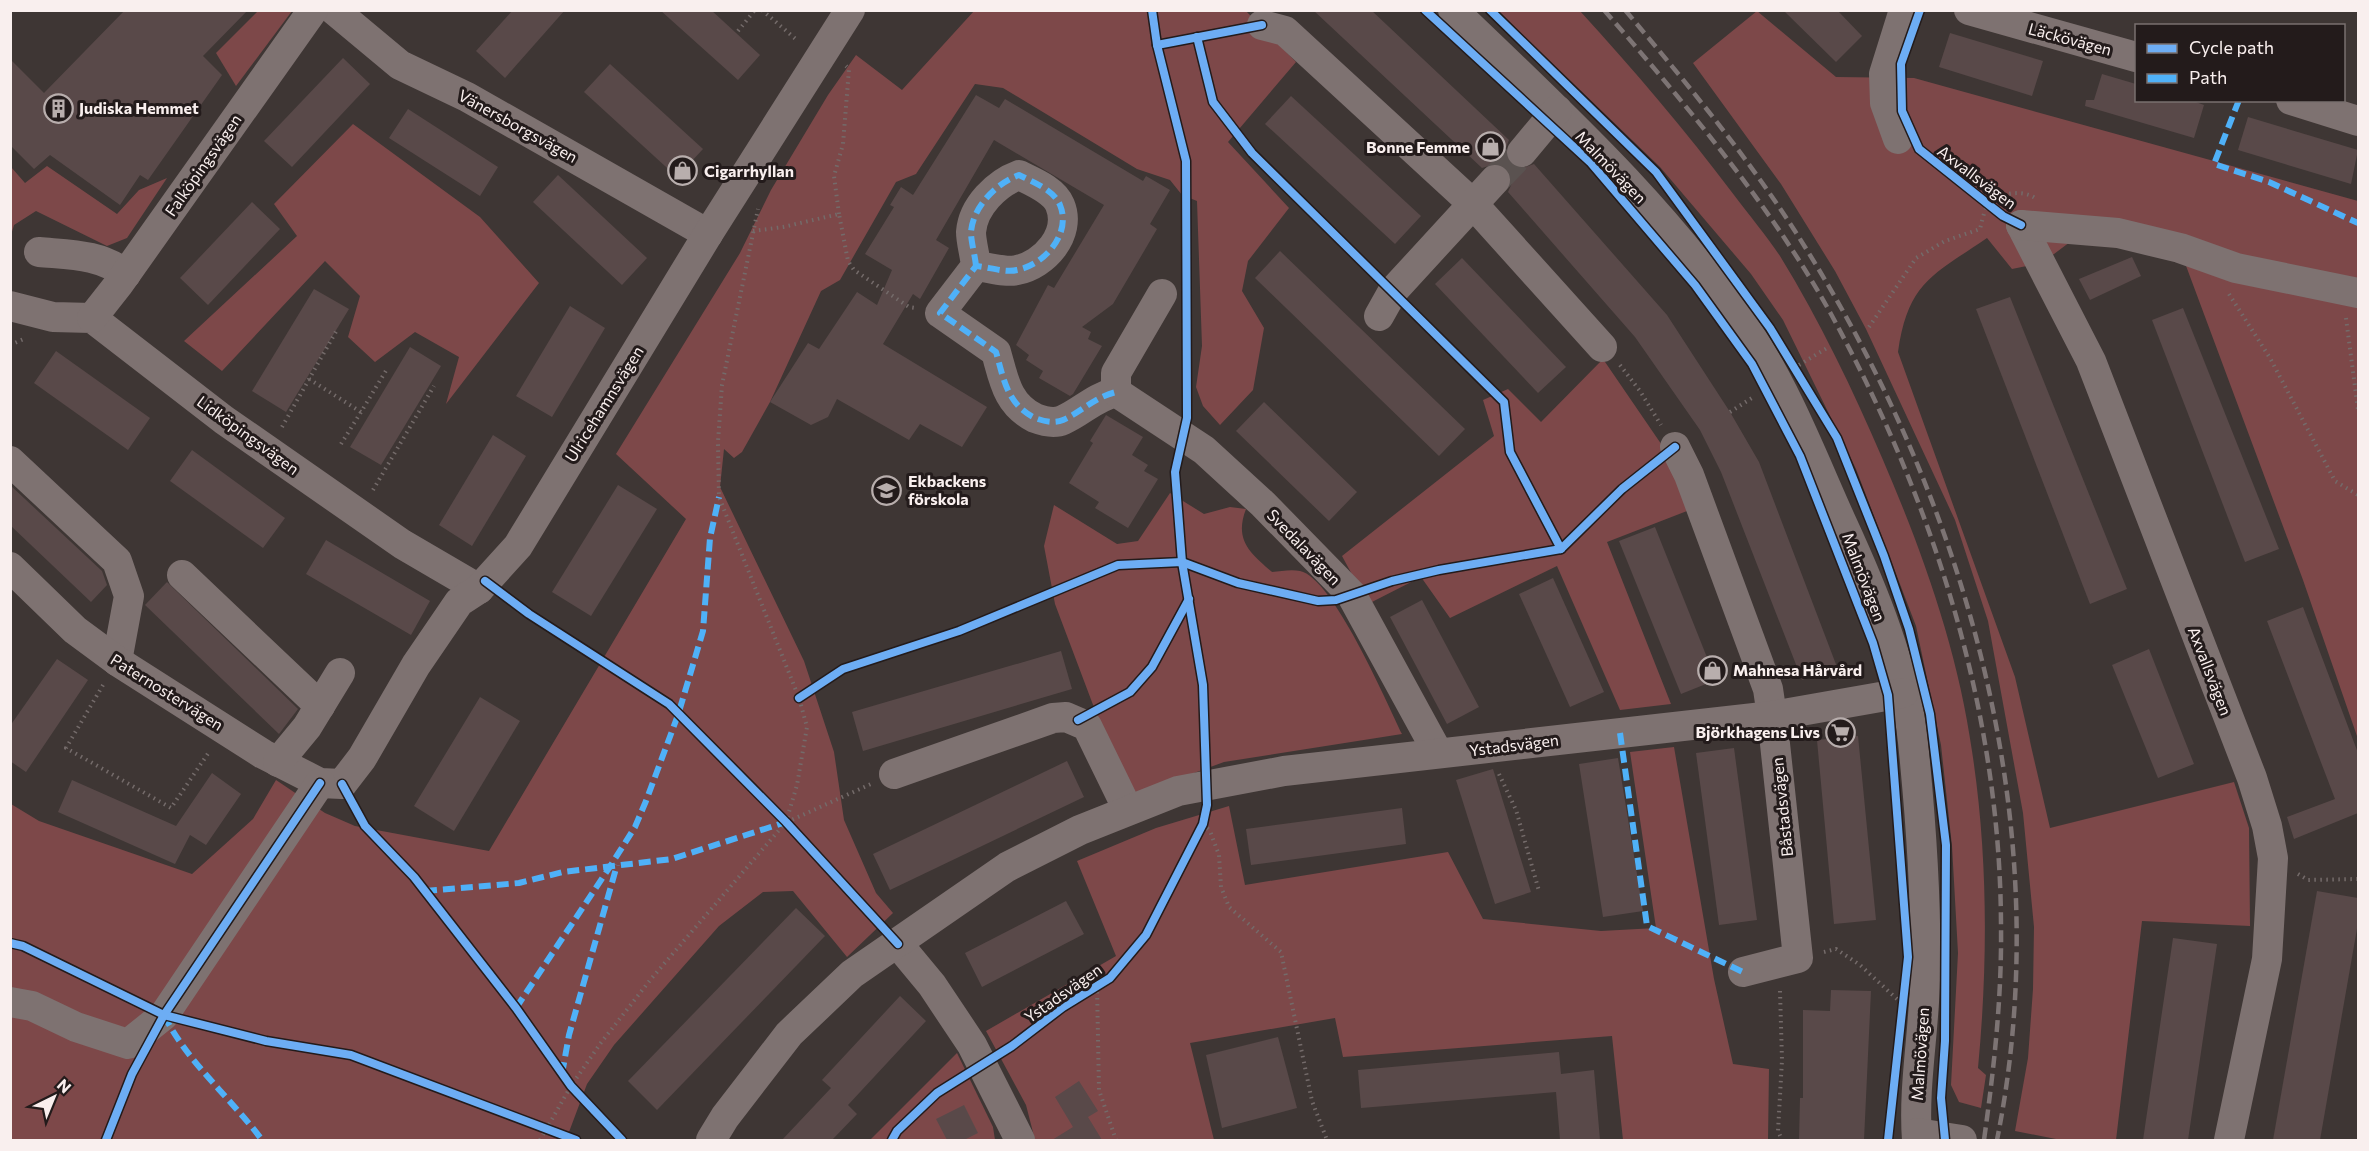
<svg xmlns="http://www.w3.org/2000/svg" width="2369" height="1151" viewBox="0 0 2369 1151" font-family="Commissioner,sans-serif">
  <style>
    .green { fill: #7d4849 }
    .building { fill: #594949 }
    .lines { fill: none; stroke-linecap: round; stroke-linejoin: round }
    .minor-tunnel { stroke: #5a5250; stroke-width: 30; stroke-dasharray: 30 15; stroke-linecap: butt }
    .path { stroke: #746b6a; stroke-width: 4; stroke-dasharray: 1.5 4.5; stroke-linecap: butt }
    .minor { stroke: #7e7271; stroke-width: 30 }
    .rail { stroke: #7d7474; stroke-width: 4.5; stroke-dasharray: 12 6; stroke-linecap: butt }
    .quiet { stroke: #4fb1f8; stroke-width: 6; stroke-dasharray: 12 6; stroke-linecap: butt }
    .cycleway-casing { stroke: #231b1b; stroke-width: 11 }
    .cycleway { stroke: #6dadf4; stroke-width: 8 }
    .labels { text-anchor: middle; stroke-width: 6; stroke-linejoin: round; paint-order: stroke }
    .street-label { font-size: 16px; fill: #f9efee; stroke: #231b1b }
    .poi-label { font-size: 16px; font-weight: bold; fill: #f9efee; stroke: #231b1b; text-anchor: start }
  </style>
  <rect width="100%" height="100%" fill="#3e3634"/>
  <!-- green -->
  <g class="green">
    <polygon points="1245,10 1296,62 1228,142 1289,208 1248,261 1242,291 1264,328 1253,390 1220,425 1203,406 1196,387 1202,346 1197,201 1182,195 1170,180 1137,169 1003,88 975,84 916,174 896,182 840,280 821,291 770,402 742,452 734,458 724,449 720,487 804,661 834,752 844,820 876,893 893,913 847,957 793,891 763,892 719,926 614,1045 587,1084 566,1140 11,1140 11,804 39,821 192,874 253,819 276,780 325,813 355,826 489,851 686,519 616,454 740,253 771,190 828,95 856,55 902,90 974,11"/>
    <polygon points="258,11 292,11 236,86 216,53"/>
    <path d="M1498 11H1580C1634 70 1686 131 1734 195 1749 215 1766 235 1780 256 1820 321 1853 390 1883 460 1923 553 1958 651 1972 751 1988 855 1988 963 1978 1068L1986 1075 1981 1108 1959 1102 1951 1085 1958 953 1952 846 1941 745 1916 626 1856 469 1783 320 1751 274 1660 167Z"/>
    <path d="M1757 11 1836 77 1914 78 2358 201V739L2303 580 2182 255 2070 242 2042 263 2012 269 1987 238C1933 275 1908 282 1898 352L2015 677 2050 828 2234 782 2249 828 2250 926 2142 921 2116 1140H2061L2015 1131 2028 1058 2033 989 2034 927 2023 813 1988 621 1955 520 1866 329 1835 271 1781 184 1693 63Z"/>
    <polygon points="353,124 480,217 539,283 446,404 459,357 415,332 375,362 348,337 360,296 325,261 222,371 184,341 297,236 274,204"/>
    <polygon points="47,166 117,214 139,190 167,178 127,238 107,246 36,211 14,225 11,235 11,167 25,183"/>
    <polygon points="1603,359 1668,454 1687,511 1607,542 1671,704 1620,710 1557,566 1450,618 1421,577 1368,604 1342,556 1494,436 1483,400 1508,389 1541,422"/>
    <path d="M1170 493 1204 514 1230 507 1246 509C1234 540 1250 553 1272 572 1281 571 1292 569 1300 571 1333 578 1386 701 1402 734L1224 762 1137 794 1125 778 1101 726 1055 604 1044 546 1054 505 1117 544 1138 541Z"/>
    <polygon points="1674,747 1714,979 1733,1064 1769,1069 1768,1140 1623,1140 1612,1036 1343,1057 1335,1018 1190,1043 1214,1140 1035,1140 1026,1105 986,1031 1116,956 1077,861 1156,828 1229,806 1245,885 1448,852 1483,919 1601,931 1656,928 1630,752"/>
    <polygon points="957,1053 993,1127 995,1140 870,1140"/>
  </g>
  <!-- building -->
  <g class="building">
    <polygon points="125,10 248,10 203,56 222,75 148,180 140,175 120,205 50,155 34,169 10,145 10,59 44,93"/>
    <polygon points="513,10 565,10 505,78 476,51"/>
    <polygon points="660,10 711,10 760,55 738,80"/>
    <polygon points="1313,10 1371,10 1509,140 1505,150 1511,165 1520,169 1534,164 1667,315 1730,412 1759,462 1837,667 1802,680 1721,472 1700,430 1635,337 1508,192 1512,183 1507,168 1498,163 1482,168"/>
    <polygon points="1783,10 1837,10 1862,36 1836,62"/>
    <polygon points="1950,33 2043,61 2032,96 1939,67"/>
    <polygon points="343,58 370,84 292,167 264,141"/>
    <polygon points="610,64 703,149 677,177 584,92"/>
    <polygon points="2102,74 2136,84 2136,100 2190,100 2204,105 2194,138 2085,106 2086,100 2094,100"/>
    <polygon points="976,95 999,108 1005,99 1143,181 1146,176 1170,190 1150,224 1157,229 1113,304 1082,327 1091,332 1088,339 1102,346 1073,394 1070,396 1039,378 1043,371 1026,360 1029,355 1016,345 1048,285 1054,288 1104,205 994,140 936,240 949,248 920,299 913,294 883,344 987,407 962,447 920,424 909,440 837,399 828,417 811,425 770,402 808,343 819,349 857,292 877,305 892,270 865,254 894,207 890,205 901,187 913,195"/>
    <polygon points="1291,96 1421,216 1395,244 1265,124"/>
    <polygon points="408,109 498,167 480,196 389,138"/>
    <polygon points="2248,117 2358,150 2351,184 2238,150"/>
    <polygon points="558,175 647,258 622,285 533,202"/>
    <polygon points="252,202 280,229 208,305 180,278"/>
    <polygon points="1280,251 1465,429 1439,456 1255,278"/>
    <polygon points="2132,257 2141,276 2090,300 2079,279"/>
    <polygon points="1462,258 1566,367 1538,393 1435,284"/>
    <polygon points="314,289 349,309 286,412 252,391"/>
    <polygon points="2010,297 2127,589 2090,604 1976,309"/>
    <polygon points="570,306 605,328 552,417 516,396"/>
    <polygon points="2183,308 2279,549 2245,562 2152,320"/>
    <polygon points="410,347 441,366 381,465 350,447"/>
    <polygon points="56,351 150,418 128,450 34,383"/>
    <polygon points="1264,402 1357,492 1329,521 1236,431"/>
    <polygon points="1106,415 1143,437 1132,455 1148,465 1144,471 1158,479 1128,528 1095,508 1099,502 1069,483 1093,443 1090,441"/>
    <polygon points="493,435 526,456 472,546 439,525"/>
    <polygon points="192,450 285,518 263,548 170,481"/>
    <polygon points="10,485 102,571 107,585 91,602 10,525"/>
    <polygon points="618,485 657,509 591,616 552,592"/>
    <polygon points="1655,527 1716,680 1681,694 1619,541"/>
    <polygon points="326,540 430,601 411,635 306,574"/>
    <polygon points="1553,578 1604,692 1570,707 1519,594"/>
    <polygon points="167,582 298,709 279,734 145,605"/>
    <polygon points="1422,600 1479,707 1447,724 1390,617"/>
    <polygon points="2303,607 2358,753 2358,813 2294,839 2287,817 2335,799 2267,621"/>
    <polygon points="2149,649 2194,764 2158,778 2112,665"/>
    <polygon points="1061,651 1072,689 863,751 852,712"/>
    <polygon points="57,659 88,680 26,772 10,761 10,726"/>
    <polygon points="480,697 520,721 454,831 414,806"/>
    <polygon points="1858,736 1876,920 1834,924 1817,740"/>
    <polygon points="1734,748 1757,920 1719,925 1696,753"/>
    <polygon points="1618,758 1643,911 1603,917 1579,764"/>
    <polygon points="1067,761 1084,797 890,890 873,854"/>
    <polygon points="1493,769 1531,892 1495,904 1456,780"/>
    <polygon points="212,773 241,794 206,845 190,835 175,864 58,812 72,780 176,826"/>
    <polygon points="1402,808 1406,844 1251,865 1246,829"/>
    <polygon points="2317,891 2358,898 2358,923 2320,1140 2273,1140"/>
    <polygon points="1066,901 1084,934 982,987 965,953"/>
    <polygon points="796,908 825,936 657,1110 628,1081"/>
    <polygon points="2173,938 2217,944 2213,971 2188,1140 2143,1140"/>
    <polygon points="1831,990 1871,991 1864,1140 1799,1140 1800,1098 1803,1098 1803,1010 1830,1011"/>
    <polygon points="900,996 926,1021 848,1105 857,1114 832,1140 782,1140 831,1088 822,1080"/>
    <polygon points="1278,1037 1297,1108 1222,1128 1206,1055"/>
    <polygon points="1559,1052 1561,1074 1594,1070 1600,1140 1560,1140 1556,1092 1361,1108 1358,1070"/>
    <polygon points="1079,1081 1098,1111 1088,1117 1102,1140 1052,1140 1073,1127 1055,1097"/>
    <polygon points="964,1105 978,1133 964,1140 947,1140 936,1119"/>
  </g>
  <g class="lines">
    <!-- minor-tunnel -->
    <polyline class="minor-tunnel" points="1495,180 1522,152"/>
    <!-- path -->
    <g class="path">
      <polyline points="762,10 798,41"/>
      <polyline points="738,31 755,10"/>
      <polyline points="1921,151 1999,214"/>
      <polyline points="839,214 834,176 843,144 849,69 846,66"/>
      <polyline points="753,231 783,227 839,214 848,261 854,270 909,307 916,308"/>
      <polyline points="2229,294 2270,358 2335,481 2358,495"/>
      <polyline points="2346,318 2358,410"/>
      <path d="M1869 327 1916 258 1945 241 1980 229C1982 222 1984 210 1988 205 1998 193 2022 189 2035 198"/>
      <polyline points="10,345 26,338"/>
      <polyline points="1620,365 1640,391 1661,425"/>
      <polyline points="1799,365 1827,348"/>
      <polyline points="309,379 361,412 387,369"/>
      <polyline points="1730,412 1755,396"/>
      <polyline points="282,427 338,328"/>
      <polyline points="341,444 361,412"/>
      <polyline points="373,490 434,386"/>
      <polyline points="506,597 669,704 786,822 880,923"/>
      <polyline points="103,685 66,748 171,808 209,752"/>
      <polyline points="1499,774 1516,810 1539,891"/>
      <polyline points="787,822 871,784"/>
      <polyline points="1203,824 1210,831 1219,855 1221,887 1229,907 1281,952 1312,1101 1327,1140"/>
      <polyline points="2298,874 2308,880 2358,879"/>
      <polyline points="1824,952 1836,949 1860,965 1897,999"/>
      <polyline points="1097,986 1099,1090 1116,1140"/>
      <polyline points="1780,991 1782,1060 1778,1131 1782,1140"/>
      <polyline points="540,1140 571,1086 600,1044 651,979 786,822 797,785 807,727 799,698 719,497 718,442 722,385 758,209"/>
    </g>
    <!-- minor -->
    <g class="minor">
      <polyline points="334,10 400,65 467,97 708,234"/>
      <path d="M1453 10C1558 111 1668 211 1748 332 1787 390 1813 459 1842 523 1872 588 1906 670 1913 742 1921 821 1927 901 1925 980 1924 1033 1913 1087 1917 1140"/>
      <polyline points="1969,10 2136,57"/>
      <polyline points="1262,25 1285,31 1473,204 1602,347"/>
      <polyline points="2291,100 2358,121"/>
      <polyline points="1898,139 1885,103 1884,74 1904,10"/>
      <polyline points="1522,152 1557,110"/>
      <polyline points="2021,225 2091,361 2252,778 2267,826 2273,858 2267,959 2229,1140"/>
      <polyline points="2021,225 2118,233 2180,248 2236,268 2358,293"/>
      <path d="M39 252C72 255 99 254 126 274"/>
      <path d="M976 266C975 255 971 242 971 232 973 206 997 183 1019 175 1033 182 1054 190 1060 205 1072 234 1044 265 1017 270 1006 273 988 267 976 266L940 313 996 352C1004 380 1007 404 1035 418 1043 421 1054 424 1063 420 1083 411 1093 398 1116 392"/>
      <polyline points="1162,294 1116,373 1116,392 1204,450 1263,504 1351,594 1438,753"/>
      <polyline points="10,306 53,317 92,318 224,420 402,544 479,589"/>
      <polyline points="1379,316 1393,291 1495,180"/>
      <polyline points="92,318 118,285 313,10"/>
      <polyline points="1675,447 1689,475 1768,689 1772,716 1798,958 1743,972"/>
      <polyline points="10,461 117,561 129,596 117,661"/>
      <polyline points="10,567 75,630 117,661 263,754 320,783 342,784 362,758 416,665 459,602 479,589 518,546 708,234 850,10"/>
      <polyline points="182,575 320,706"/>
      <polyline points="278,762 307,727 340,673"/>
      <polyline points="894,774 1053,718 1066,717 1087,726 1128,810"/>
      <polyline points="898,944 932,985 972,1045 1020,1140"/>
      <polyline points="10,1002 32,1006 76,1027 128,1044 164,1015 320,783"/>
      <polyline points="1917,1133 1962,1140"/>
      <polyline points="711,1140 725,1117 789,1034 852,974 1007,867 1080,830 1178,791 1284,771 1772,716 1903,693"/>
    </g>
    <!-- rail -->
    <g class="rail">
      <path d="M1604 10C1684 102 1772 207 1831 314 1933 501 2000 709 2001 924 2002 997 1994 1068 1984 1140"/>
      <path d="M1625 10C1689 86 1753 163 1805 247 1969 509 2059 832 1997 1140"/>
    </g>
    <!-- quiet -->
    <g class="quiet">
      <polyline points="2239,100 2214,164 2269,182 2358,223"/>
      <path d="M976 266C975 255 971 242 971 232 973 206 997 183 1019 175 1033 182 1054 190 1060 205 1072 234 1044 265 1017 270 1006 273 988 267 976 266L940 313 996 352C1004 380 1007 404 1035 418 1043 421 1054 424 1063 420 1083 411 1093 398 1116 392"/>
      <polyline points="1620,733 1647,926 1743,972"/>
      <polyline points="425,891 519,883 563,872 672,859 786,822"/>
      <polyline points="516,1008 611,865 635,827 646,801 678,715 703,631 710,538 719,497"/>
      <path d="M164 1015C187 1062 231 1098 262 1140"/>
      <polyline points="562,1074 569,1035 617,865"/>
    </g>
    <defs>
      <g id="cycleway">
        <polyline points="1425,10 1590,162 1695,285 1752,364 1800,456 1873,643 1888,695 1908,957 1888,1140"/>
        <polyline points="1490,10 1656,172 1770,328 1837,438 1884,556 1909,629 1930,714 1946,845 1945,1041 1941,1098 1945,1140"/>
        <polyline points="1920,10 1901,64 1902,111 1919,149 2003,216 2021,225"/>
        <polyline points="1197,37 1213,102 1252,153 1504,402 1510,452 1561,549"/>
        <polyline points="1157,45 1262,25"/>
        <polyline points="485,581 529,614 669,704 786,822 898,944"/>
        <polyline points="799,698 843,669 959,631 1118,565 1182,562 1238,583 1318,601 1336,600 1392,581 1439,570 1561,549 1622,489 1675,447"/>
        <polyline points="1078,720 1130,692 1152,667 1189,599"/>
        <polyline points="342,784 365,826 414,877 516,1008 571,1086 622,1140"/>
        <polyline points="10,943 23,946 164,1015 266,1041 351,1055 576,1140"/>
        <polyline points="106,1140 132,1074 164,1015 320,783"/>
        <polyline points="892,1140 897,1131 937,1093 1012,1046 1063,1007 1110,978 1146,935 1203,824 1207,805 1203,685 1182,562 1175,472 1187,418 1186,161 1157,45 1152,10"/>
      </g>
    </defs>
    <!-- cycleway casing -->
    <use href="#cycleway" class="cycleway-casing"/>
    <!-- cycleway -->
    <use href="#cycleway" class="cycleway"/>
  </g>
  <!-- icons -->
  <defs>
    <symbol id="building-ring" viewBox="-11 -11 22 22"><circle r="9.5" fill="#231b1b" stroke="#b8aead" stroke-width="1.5"/><path d="M-4-6H4V6H1V3H-1V6H-4ZM-2.5-4.3h1.7v1.8h-1.7ZM.8-4.3h1.7v1.8H.8ZM-2.5-1h1.7V.8h-1.7ZM.8-1h1.7V.8H.8Z" fill="#b8aead"/></symbol>
    <symbol id="shop-ring" viewBox="-11 -11 22 22"><circle r="9.5" fill="#231b1b" stroke="#b8aead" stroke-width="1.5"/><path d="M-5-2.5h2.3a2.7 3.5 0 0 1 5.4 0H5L5.5 6h-11ZM-1.5-2.5h3a1.5 2.3 0 0 0-3 0Z" fill="#b8aead"/></symbol>
    <symbol id="school-ring" viewBox="-11 -11 22 22"><circle r="9.5" fill="#231b1b" stroke="#b8aead" stroke-width="1.5"/><path d="M0-5L7-2L0 1L-7-2ZM-4 1L0 2.5L4 1V4Q0 6-4 4Z" fill="#b8aead"/></symbol>
    <symbol id="supermarket-ring" viewBox="-11 -11 22 22"><circle r="9.5" fill="#231b1b" stroke="#b8aead" stroke-width="1.5"/><path d="M-6-5.5h2.5l.6 2H6L4.5 2H-2.5L-4.4-4H-6ZM-1.5 3.2a1.3 1.3 0 1 0 .1 0ZM3 3.2a1.3 1.3 0 1 0 .1 0Z" fill="#b8aead"/></symbol>
  </defs>
  <g fill-rule="evenodd">
    <use href="#building-ring" x="42" y="92" width="33" height="33"/>
    <use href="#shop-ring" x="1474" y="130" width="33" height="33"/>
    <use href="#shop-ring" x="666" y="154" width="33" height="33"/>
    <use href="#school-ring" x="870" y="474" width="33" height="33"/>
    <use href="#shop-ring" x="1696" y="654" width="33" height="33"/>
    <use href="#supermarket-ring" x="1824" y="716" width="33" height="33"/>
  </g>
  <g class="labels">
    <!-- street labels -->
    <g class="street-label">
      <text transform="translate(2070 39) rotate(15)" y="6">Läckövägen</text>
      <text transform="translate(518 126) rotate(29)" y="6">Vänersborgsvägen</text>
      <text transform="translate(203 165) rotate(-55)" y="6">Falköpingsvägen</text>
      <text transform="translate(1611 167) rotate(46)" y="6">Malmövägen</text>
      <text transform="translate(1977 177) rotate(37)" y="6">Axvallsvägen</text>
      <text transform="translate(604 404) rotate(-58)" y="6">Ulricehamnsvägen</text>
      <text transform="translate(248 435) rotate(36)" y="6">Lidköpingsvägen</text>
      <text transform="translate(1304 547) rotate(46)" y="6">Svedalavägen</text>
      <text transform="translate(1864 577) rotate(69)" y="6">Malmövägen</text>
      <text transform="translate(2210 671) rotate(69)" y="6">Axvallsvägen</text>
      <text transform="translate(167 692) rotate(32)" y="6">Paternostervägen</text>
      <text transform="translate(1514 745) rotate(-7)" y="6">Ystadsvägen</text>
      <text transform="translate(1782 807) rotate(-96)" y="6">Båstadsvägen</text>
      <text transform="translate(1063 993) rotate(-35)" y="6">Ystadsvägen</text>
      <text transform="translate(1920 1054) rotate(-86)" y="6">Malmövägen</text>
    </g>
    <!-- poi labels -->
    <g class="poi-label">
      <text x="79" y="114">Judiska Hemmet</text>
      <text x="1470" y="153" text-anchor="end">Bonne Femme</text>
      <text x="704" y="177">Cigarrhyllan</text>
      <text x="908" y="487">Ekbackens<tspan x="908" dy="18">förskola</tspan></text>
      <text x="1733" y="676">Mahnesa Hårvård</text>
      <text x="1820" y="738" text-anchor="end">Björkhagens Livs</text>
    </g>
  </g>
  <!-- border -->
  <rect width="2369" height="1151" fill="none" stroke="#f9efee" stroke-width="24"/>
  <!-- legend -->
  <rect x="2135" y="24" width="210" height="78" fill="#231b1b" stroke="#79706f" stroke-width="1.5"/>
  <rect x="2147" y="44" width="30" height="9" fill="#6dadf4" stroke="#79706f" stroke-width="1.5"/>
  <text x="2189" y="54" font-size="18" fill="#f9efee">Cycle path</text>
  <rect x="2147" y="74" width="30" height="9" fill="#4fb1f8" stroke="#79706f" stroke-width="1.5"/>
  <text x="2189" y="84" font-size="18" fill="#f9efee">Path</text>
  <!-- north arrow -->
  <g transform="translate(54 1097) rotate(43)" stroke="#231b1b" stroke-width="4.5" paint-order="stroke">
  <path d="M0-4.5L10 22L0 15L-10 22Z" fill="#f9efee"/>
  <text y="-9" font-size="16" font-weight="bold" text-anchor="middle" fill="#f9efee">N</text>
  </g>
</svg>
